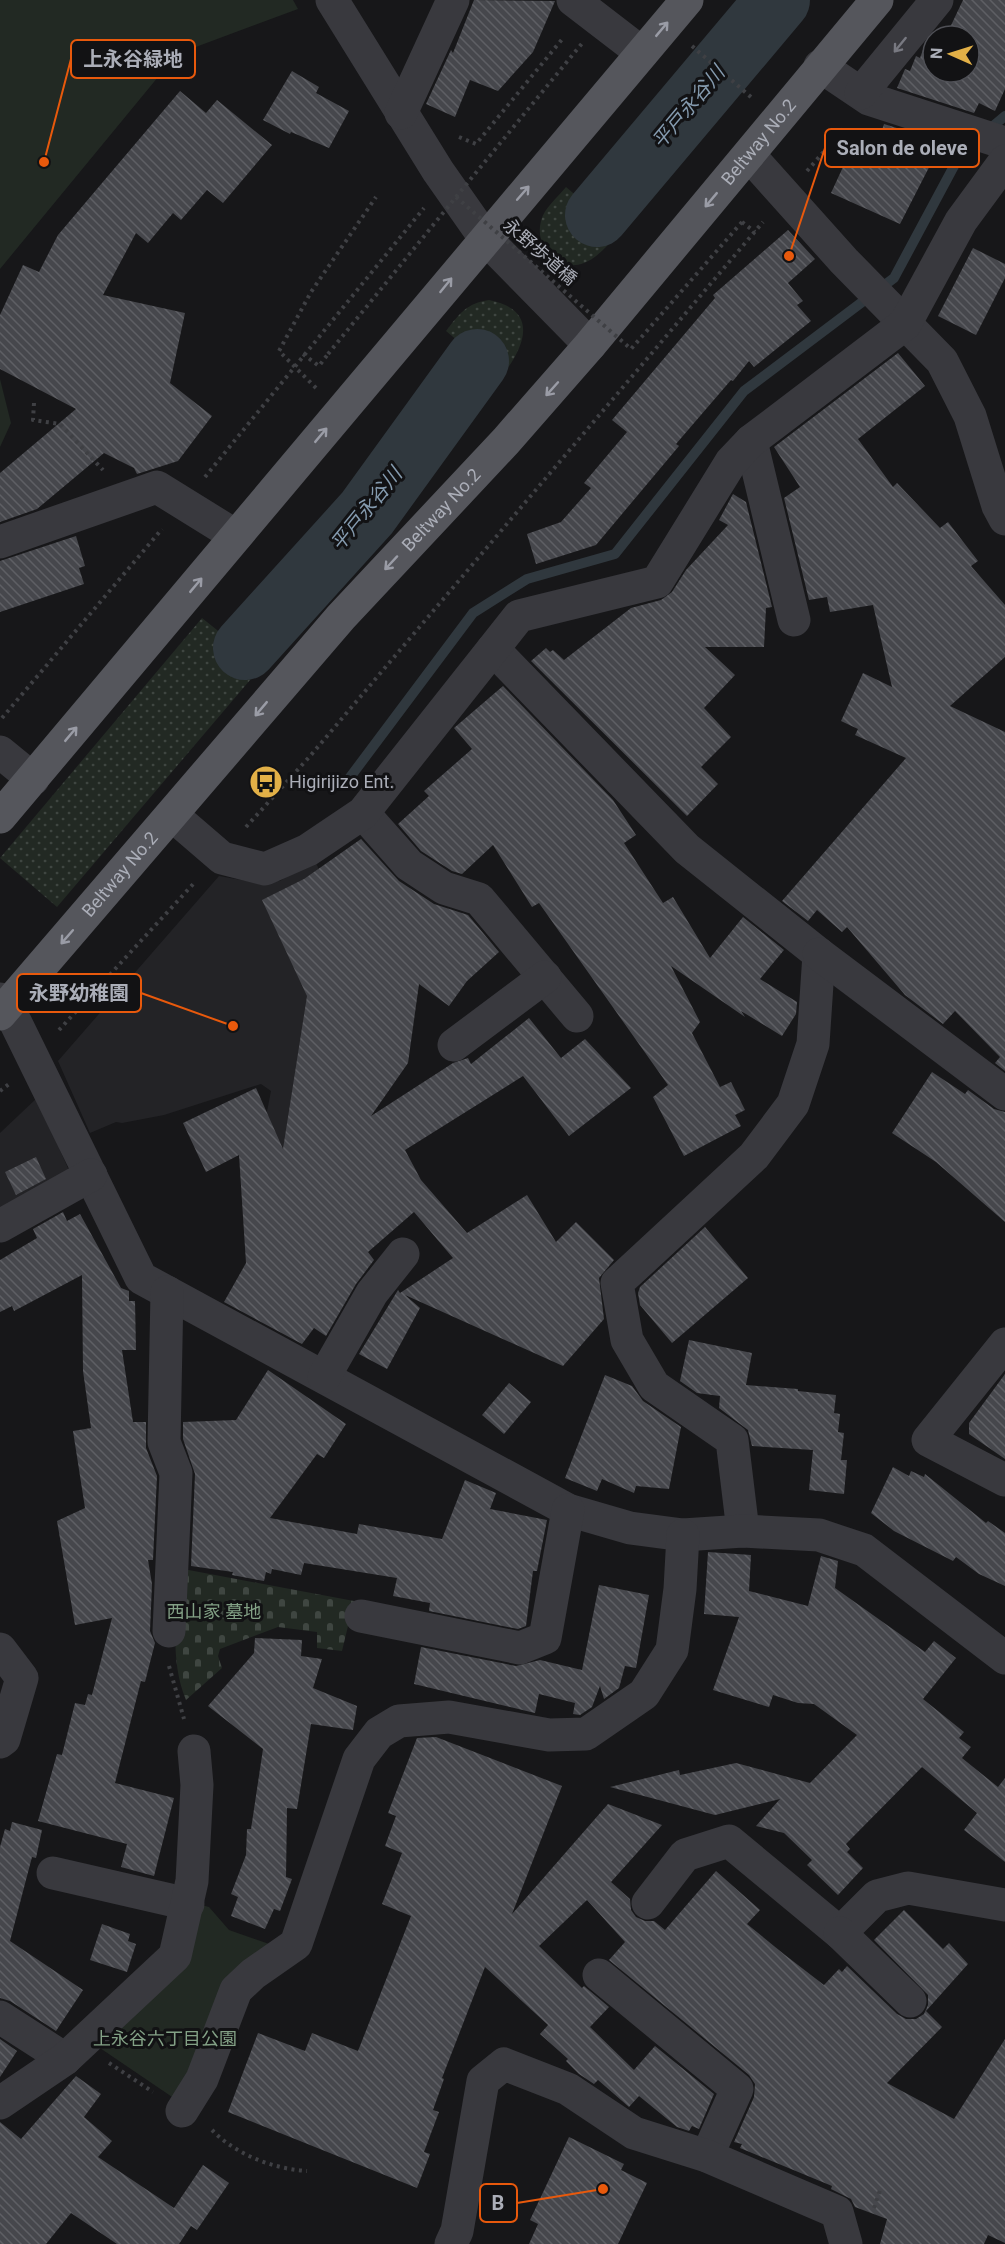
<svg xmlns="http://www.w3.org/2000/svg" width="1005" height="2244" viewBox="0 0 1005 2244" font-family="Roboto,'Noto Sans JP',sans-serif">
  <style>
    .built { fill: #232326 }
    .grass { fill: url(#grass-dots) }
    .cemetery { fill: url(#cemetery-stones) }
    .park { fill: #222923 }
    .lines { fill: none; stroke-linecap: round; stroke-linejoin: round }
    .stream { stroke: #30383e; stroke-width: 10 }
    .river { stroke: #30383e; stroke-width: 64 }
    .building { fill: url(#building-back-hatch) }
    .path { stroke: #3f4044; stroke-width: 4; stroke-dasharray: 3 4.5; stroke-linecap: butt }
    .minor { stroke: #39393e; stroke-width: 33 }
    .major { stroke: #55565c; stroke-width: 33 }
    .path-bridge { stroke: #3f4044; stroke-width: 4; stroke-dasharray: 3 4.5; stroke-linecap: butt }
    .oneway { stroke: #9a9ca6 }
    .oneway2 { stroke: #787981 }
    .labels { text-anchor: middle; stroke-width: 6; stroke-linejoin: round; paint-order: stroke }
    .street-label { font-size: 18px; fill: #abaeb8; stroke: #121214 }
    .poi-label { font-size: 18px; fill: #abaeb8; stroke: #121214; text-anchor: start }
    .park-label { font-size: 18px; fill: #83a186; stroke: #121214 }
    .water-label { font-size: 20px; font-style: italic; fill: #859baf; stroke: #121214 }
    .leader { fill: none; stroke: #e8590c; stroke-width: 2 }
    .callout-dot { fill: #e8590c; stroke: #121214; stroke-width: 2 }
    .callout { fill: #121214; stroke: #e8590c; stroke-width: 2 }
    .callout-label { font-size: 20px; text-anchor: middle; font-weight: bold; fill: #abaeb8 }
  </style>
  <defs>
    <pattern id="grass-dots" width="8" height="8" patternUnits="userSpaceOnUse" patternTransform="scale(1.5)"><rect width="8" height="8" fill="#222923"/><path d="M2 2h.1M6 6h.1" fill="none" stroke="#3f4641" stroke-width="1.8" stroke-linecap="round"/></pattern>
    <pattern id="cemetery-stones" width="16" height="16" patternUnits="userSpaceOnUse" patternTransform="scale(1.5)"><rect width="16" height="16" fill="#222923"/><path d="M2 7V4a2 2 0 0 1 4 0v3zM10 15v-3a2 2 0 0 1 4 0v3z" fill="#3f4641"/></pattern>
    <pattern id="building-back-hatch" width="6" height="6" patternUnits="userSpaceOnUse" patternTransform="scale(1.5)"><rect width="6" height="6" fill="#46474c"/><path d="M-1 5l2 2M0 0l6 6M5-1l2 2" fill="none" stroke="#5e5f64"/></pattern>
  </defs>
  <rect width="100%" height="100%" fill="#171719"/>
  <!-- built -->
  <g class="built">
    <polygon points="314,859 352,938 358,1160 259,1152 271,1091 261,1084 164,1115 122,1123 116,1122 90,1133 58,1061 219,876 253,882 280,881"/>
    <polygon points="37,1098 71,1175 0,1213 0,1133"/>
  </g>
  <!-- grass -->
  <g class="grass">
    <path d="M566 187 620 233C609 243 598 258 584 263 558 273 534 247 541 221 544 208 558 197 566 187Z"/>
    <path d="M489 300C540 310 525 347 501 377L446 331C459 314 467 303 489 300Z"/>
    <polygon points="202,618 262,666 57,907 0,858"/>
  </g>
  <!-- cemetery -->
  <path class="cemetery" d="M178 1568 354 1601 342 1651 317 1648V1632L278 1627 220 1649 218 1656 222 1668 186 1700C169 1659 177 1612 178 1568Z"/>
  <!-- park -->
  <g class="park">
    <polygon points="0,0 293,0 298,9 177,54 0,269"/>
    <polygon points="0,379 11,423 0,447"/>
    <polygon points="198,1904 209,1907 229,1930 272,1945 181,2103 97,2046"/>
  </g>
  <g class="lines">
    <!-- stream -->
    <polyline class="stream" points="348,780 473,613 527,579 615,554 744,391 894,278 961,153 1005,116"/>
    <!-- river -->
    <g class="river">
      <polyline points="597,215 778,0"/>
      <polyline points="245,648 367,513 477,361"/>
    </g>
  </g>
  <!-- building -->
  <g class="building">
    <polygon points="474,0 555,1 533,52 498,91 470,80 455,117 426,104 451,50 453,53"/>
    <polygon points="963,0 1005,0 1005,89 995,111 979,103 974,113 897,88 905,69 910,71 916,56 920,58 925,44 933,47 933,72 969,72 969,36 946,36"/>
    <polygon points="292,71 319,87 316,93 349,111 329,148 291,132 290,134 263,120"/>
    <polygon points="180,91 206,113 217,100 272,145 223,203 207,190 181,220 173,213 148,243 136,233 103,295 185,313 170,383 212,416 178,461 137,474 134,468 104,453 37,509 0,522 0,473 76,409 0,369 0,315 23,265 39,272 58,235"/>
    <polygon points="884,124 942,142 900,224 831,193 861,128 880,136"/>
    <polygon points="788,230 815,259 788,283 803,301 797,305 811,321 754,367 749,361 733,381 731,380 676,444 679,446 596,545 536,564 527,534 561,522 591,488 584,483 627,432 612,420 715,298 713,295"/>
    <polygon points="973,248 1005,264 1005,278 976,335 938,316"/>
    <polygon points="898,353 925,386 858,439 893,487 897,483 940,528 948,522 978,561 971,566 1005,605 1005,657 950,706 1005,732 1005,1071 995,1063 1000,1057 955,1011 943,1024 905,995 847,927 842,932 817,910 808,921 782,901 906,758 855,735 858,729 841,721 863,673 892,687 873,605 830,612 827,597 809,600 784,498 800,487 774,447"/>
    <polygon points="733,494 746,502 772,607 766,608 764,647 705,647 735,675 704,708 731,737 701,767 718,784 687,816 531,661 546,648 550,652 553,650 564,660 631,608 661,600 672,592 686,570 728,525 719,520"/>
    <polygon points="76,536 85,566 79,568 84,584 0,612 0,561"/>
    <polygon points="503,686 613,800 636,835 624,843 663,903 673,897 710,958 743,917 784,950 760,979 797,1002 796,1014 782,1036 741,1011 745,1017 671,966 700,1022 692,1033 720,1087 731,1082 745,1110 735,1115 741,1126 684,1156 653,1097 668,1085 539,903 532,907 493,845 462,874 452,871 421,851 398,824 429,796 424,791 472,749 454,728"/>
    <polygon points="361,839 399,881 434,904 468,915 499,952 467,981 449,1006 419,984 408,1063 371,1116 453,1063 468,1058 471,1064 529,1018 561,1058 585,1039 631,1088 569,1136 523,1076 405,1150 421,1180 467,1233 527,1195 556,1242 576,1222 614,1260 599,1278 604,1319 563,1366 405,1295 420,1308 387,1369 359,1354 398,1290 400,1293 453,1258 414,1212 368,1252 374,1260 356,1284 326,1336 314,1328 302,1344 224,1302 246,1263 239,1155 206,1172 183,1123 256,1088 283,1149 307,996 262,900 304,879"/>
    <polygon points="932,1072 965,1094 968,1090 994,1109 1005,1112 1005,1222 936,1162 892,1133"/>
    <polygon points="36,1157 46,1179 16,1195 5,1172"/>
    <polygon points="63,1212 67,1221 80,1214 121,1288 129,1291 129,1301 135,1301 136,1350 122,1350 133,1422 146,1422 146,1448 157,1476 153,1560 148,1560 152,1584 150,1631 155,1643 145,1682 141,1681 115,1783 174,1798 154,1876 121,1867 127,1844 38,1821 57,1754 62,1755 75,1703 85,1705 88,1694 92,1695 112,1618 75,1625 57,1521 85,1508 73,1431 91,1428 83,1371 82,1275 14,1311 12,1306 0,1312 0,1260 37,1238 33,1229"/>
    <polygon points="705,1227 748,1278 672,1343 640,1305 638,1293 640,1287"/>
    <polygon points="689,1340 752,1353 746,1385 798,1389 798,1391 836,1395 834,1413 840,1414 838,1432 844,1433 841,1460 847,1460 844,1494 809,1490 813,1450 752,1446 748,1430 719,1408 720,1396 697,1393 680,1381"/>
    <polygon points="268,1370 346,1424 324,1458 317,1454 270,1518 357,1534 359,1524 442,1539 465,1480 496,1493 490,1509 547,1520 537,1571 533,1571 526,1626 518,1629 429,1611 430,1603 393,1596 397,1578 304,1563 301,1575 272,1569 271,1574 266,1572 264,1581 232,1575 233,1572 191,1566 195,1474 183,1439 183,1422 236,1420"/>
    <polygon points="1005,1374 1005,1459 969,1434 969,1423"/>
    <polygon points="605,1375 632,1386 643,1401 681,1427 669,1489 636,1486 634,1493 602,1479 597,1491 565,1478"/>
    <polygon points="509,1383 531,1402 504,1434 482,1415"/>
    <polygon points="893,1467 909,1476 911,1471 924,1477 925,1474 986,1523 988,1521 1005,1533 1005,1586 979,1574 956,1557 953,1561 894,1531 871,1513"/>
    <polygon points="708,1552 751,1555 749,1591 808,1606 821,1556 838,1561 835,1588 925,1652 934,1641 956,1658 923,1699 964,1732 959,1738 971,1747 962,1758 998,1787 1005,1778 1005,1862 964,1830 977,1813 922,1767 846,1844 850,1849 847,1852 863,1868 838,1895 807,1865 812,1860 784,1833 756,1826 780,1799 715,1815 610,1787 679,1770 680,1775 736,1763 810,1783 857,1735 814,1704 798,1703 773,1695 769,1707 713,1690 739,1617 704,1614"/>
    <polygon points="599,1585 649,1595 636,1668 625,1666 619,1688 604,1699 600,1686 592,1707 580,1715 573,1714 575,1703 539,1694 535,1713 414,1684 421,1647 516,1666 540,1660 582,1670"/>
    <polygon points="255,1638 302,1640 301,1656 322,1659 313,1688 357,1706 353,1730 311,1724 297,1809 287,1808 286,1877 292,1879 280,1911 274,1909 265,1929 231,1916 238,1897 231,1894 246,1855 247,1829 251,1829 263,1749 208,1706 254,1653"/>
    <polygon points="436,1737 562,1786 512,1914 608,1804 662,1825 611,1882 630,1899 631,1910 636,1917 645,1921 654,1921 665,1930 716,1871 760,1910 747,1924 785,1955 824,1985 839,1969 842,1972 847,1966 897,2014 906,2019 916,2019 924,2014 928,2005 928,1995 874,1940 904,1910 943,1949 949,1943 968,1964 926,2011 942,2027 887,2083 954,2119 1005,2039 1005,2243 988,2235 984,2244 880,2244 887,2219 855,2207 851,2199 831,2189 832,2186 740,2148 742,2144 734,2142 754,2097 755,2084 749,2075 609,1960 625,1942 587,1900 539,1946 582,1988 584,1986 609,2007 590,2027 634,2070 655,2046 714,2094 699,2129 692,2126 689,2131 677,2127 639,2096 629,2107 598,2080 594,2084 579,2074 566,2061 568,2059 540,2034 548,2025 485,1967 442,2078 444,2079 433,2110 439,2112 424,2152 430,2154 417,2188 228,2112 258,2033 305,2051 312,2033 358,2051 411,1916 382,1904 402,1853 385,1846 396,1816 388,1813 417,1738"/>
    <polygon points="12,1822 42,1830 36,1858 32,1857 10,1941 83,1990 56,2031 10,2001 0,1998 0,1847 5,1829 10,1831"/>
    <polygon points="102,1924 130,1934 128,1941 136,1944 127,1972 90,1960"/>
    <polygon points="0,2039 17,2051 0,2077"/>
    <polygon points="76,2076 101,2094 84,2117 112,2141 98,2157 174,2208 203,2165 229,2183 197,2230 191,2226 179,2244 117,2244 71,2213 46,2244 0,2244 0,2122 21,2139"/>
    <polygon points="569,2137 624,2164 621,2170 647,2183 618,2244 529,2244 538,2224 530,2220"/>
  </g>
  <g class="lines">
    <!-- path -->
    <g class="path">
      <polyline points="692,46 752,98"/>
      <polyline points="459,137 476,144 564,37"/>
      <polyline points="807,171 846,126"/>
      <polyline points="742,222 755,232"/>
      <polyline points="303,354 319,366 328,354"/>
      <polyline points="316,388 279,351 311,292 376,197"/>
      <polyline points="34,403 33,420 60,424 103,470"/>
      <polyline points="205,477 424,208"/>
      <polyline points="2,718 162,529"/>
      <polyline points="246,827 311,755 763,222"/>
      <polyline points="59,1030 196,881"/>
      <polyline points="0,1091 9,1084"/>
      <polyline points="169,1666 184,1719"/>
      <polyline points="109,2063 153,2092"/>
      <path d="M212 2130C235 2154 273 2169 307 2171"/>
      <polyline points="874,2208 881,2187"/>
    </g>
    <!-- minor -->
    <g class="minor">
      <polyline points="332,0 438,171 485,238 590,345"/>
      <polyline points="573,0 642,53"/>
      <polyline points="820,66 869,99 1005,143"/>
      <polyline points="861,93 937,0"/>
      <polyline points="401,113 453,0"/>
      <polyline points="750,156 844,261 942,361 970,416 998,506 1005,519"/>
      <polyline points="751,441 794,620"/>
      <polyline points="0,542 157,487 236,536"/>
      <polyline points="493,649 687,849 819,954 813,1044 793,1104 754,1156 617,1283 627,1340 654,1386 732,1440 743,1531"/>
      <polyline points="0,752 33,779"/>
      <polyline points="363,813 409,865 444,888 479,899 577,1016"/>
      <polyline points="172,815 222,858 265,869 308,850 363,813 519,616 657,582 731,462 751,441 905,324 961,221 1005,161"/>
      <polyline points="819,954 1005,1094"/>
      <polyline points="0,999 7,1005 141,1278 568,1510 630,1528 683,1535 743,1531 819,1535 864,1550 1005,1658"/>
      <polyline points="454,1045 545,977"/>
      <polyline points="0,1226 91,1175"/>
      <polyline points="167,1292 164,1442 176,1473 169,1631"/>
      <polyline points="1005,1344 928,1440 1005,1480"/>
      <polyline points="324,1377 372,1293 403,1254"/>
      <polyline points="361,1616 520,1648 545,1638 568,1510"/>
      <polyline points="0,1649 22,1678 4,1739 0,1742"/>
      <polyline points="53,1873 188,1904"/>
      <polyline points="648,1903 685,1855 729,1841 840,1933 877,1896 908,1888 1005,1905"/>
      <polyline points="840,1933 910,2001"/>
      <polyline points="599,1975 737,2089 707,2156"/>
      <polyline points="0,2017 65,2059"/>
      <polyline points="0,2103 65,2059 175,1956 192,1881 197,1785 194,1751"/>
      <polyline points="182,2111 202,2079 236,1990 253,1974 296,1944 359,1759 379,1733 399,1721 449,1717 549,1735 586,1734 644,1694 672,1650 680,1589 683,1535"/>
      <polyline points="451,2244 457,2231 483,2081 504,2064 568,2089 634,2133 707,2156 837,2212 846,2244"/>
    </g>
    <!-- major -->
    <g class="major">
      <polyline points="0,817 687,0"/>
      <path id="s1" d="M0 1014 341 617 506 441 590 345 877 0"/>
    </g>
    <!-- path-bridge -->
    <g class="path-bridge">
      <polyline points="456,197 584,41"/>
      <polyline points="328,354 456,197 631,349 742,222"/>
    </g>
  </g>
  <!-- one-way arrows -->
  <defs><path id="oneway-shaft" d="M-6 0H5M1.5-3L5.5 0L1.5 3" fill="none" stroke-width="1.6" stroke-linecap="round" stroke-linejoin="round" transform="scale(1.5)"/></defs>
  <g class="oneway">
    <use href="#oneway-shaft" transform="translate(662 29) rotate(-50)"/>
    <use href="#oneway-shaft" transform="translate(523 193) rotate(-49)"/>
    <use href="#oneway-shaft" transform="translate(711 200) rotate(130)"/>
    <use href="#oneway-shaft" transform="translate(446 285) rotate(-51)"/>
    <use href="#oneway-shaft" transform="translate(552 389) rotate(132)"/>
    <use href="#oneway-shaft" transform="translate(321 435) rotate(-50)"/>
    <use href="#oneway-shaft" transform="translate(391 563) rotate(133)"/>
    <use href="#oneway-shaft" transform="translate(196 585) rotate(-50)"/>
    <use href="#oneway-shaft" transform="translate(261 709) rotate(130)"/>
    <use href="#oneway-shaft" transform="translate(71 734) rotate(-50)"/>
    <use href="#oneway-shaft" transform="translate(67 937) rotate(131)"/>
  </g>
  <use class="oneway2" href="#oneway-shaft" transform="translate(900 45) rotate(129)"/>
  <!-- icons -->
  <defs>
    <symbol id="bus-disc" viewBox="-11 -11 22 22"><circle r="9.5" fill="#e2b047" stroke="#121214"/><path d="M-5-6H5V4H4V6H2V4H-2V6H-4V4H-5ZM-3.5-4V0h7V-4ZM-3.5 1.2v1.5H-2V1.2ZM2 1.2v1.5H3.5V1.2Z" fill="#111"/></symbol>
  </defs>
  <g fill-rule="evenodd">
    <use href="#bus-disc" x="247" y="763" width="38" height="38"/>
  </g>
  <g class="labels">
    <!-- street labels -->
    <g class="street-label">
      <text dy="6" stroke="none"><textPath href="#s1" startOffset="1156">Beltway No.2</textPath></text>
      <text transform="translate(540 252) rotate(41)" y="6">永野歩道橋</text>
      <text dy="6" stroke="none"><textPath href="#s1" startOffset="670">Beltway No.2</textPath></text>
      <text dy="6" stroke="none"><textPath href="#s1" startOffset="184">Beltway No.2</textPath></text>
    </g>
    <!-- poi labels -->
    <g class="poi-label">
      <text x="289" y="788">Higirijizo Ent.</text>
    </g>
    <!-- park labels -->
    <g class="park-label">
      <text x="214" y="1618">西山家 墓地</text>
      <text x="165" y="2045">上永谷六丁目公園</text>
    </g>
    <!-- water labels -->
    <g class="water-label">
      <text transform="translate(688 107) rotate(-50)" y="7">平戸永谷川</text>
      <text transform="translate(366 509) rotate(-51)" y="7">平戸永谷川</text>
    </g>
  </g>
  <!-- callouts -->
  <path class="leader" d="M44 162L71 59M789 256L825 148M233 1026L141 993M603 2189L517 2203"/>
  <g class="callout-dot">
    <circle cx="44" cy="162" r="6"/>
    <circle cx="789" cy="256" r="6"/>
    <circle cx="233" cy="1026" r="6"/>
    <circle cx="603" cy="2189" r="6"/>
  </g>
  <g class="callout">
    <rect x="71" y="40" width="124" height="38" rx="6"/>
    <rect x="825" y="129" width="154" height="38" rx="6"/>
    <rect x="17" y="974" width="124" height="38" rx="6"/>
    <rect x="480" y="2184" width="37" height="38" rx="6"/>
  </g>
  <g class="callout-label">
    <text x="133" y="66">上永谷緑地</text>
    <text x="902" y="155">Salon de oleve</text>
    <text x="79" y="1000">永野幼稚園</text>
    <text x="498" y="2210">B</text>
  </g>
  <!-- north arrow -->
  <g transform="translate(951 54) rotate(273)"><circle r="28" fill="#121214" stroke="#4f5056" stroke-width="1.5"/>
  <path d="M0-4.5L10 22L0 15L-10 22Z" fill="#e2b047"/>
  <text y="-9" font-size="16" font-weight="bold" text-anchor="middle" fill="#abaeb8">N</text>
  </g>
</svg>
